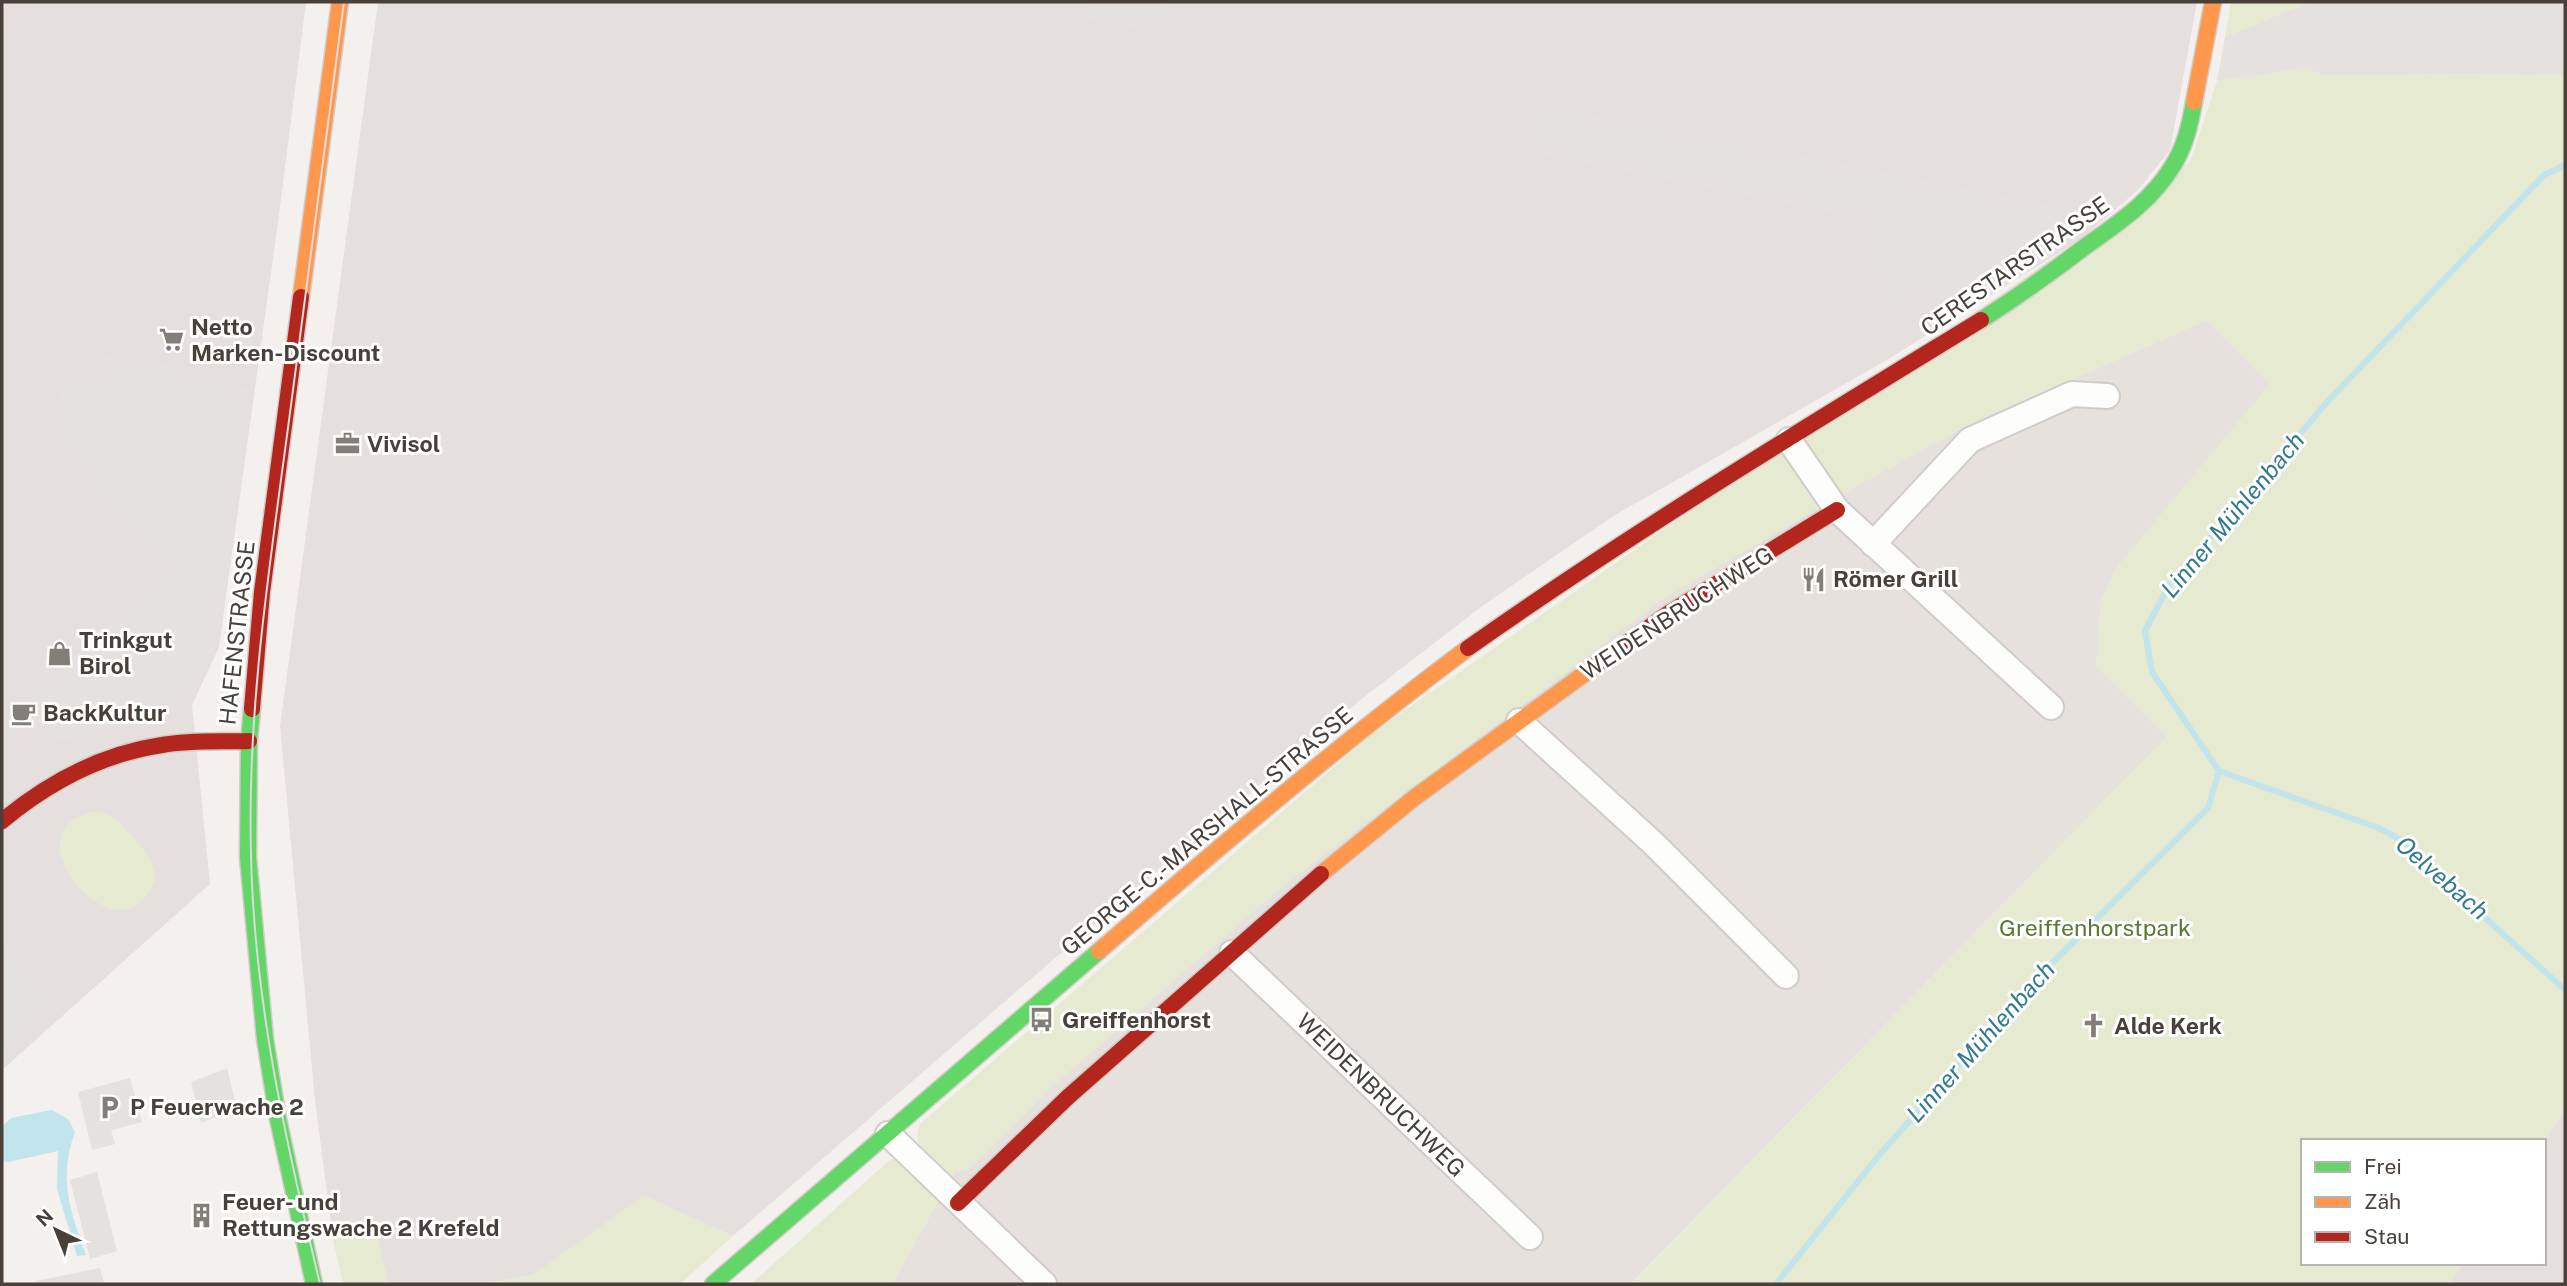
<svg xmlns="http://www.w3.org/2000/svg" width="2567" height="1286" viewBox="0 0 2567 1286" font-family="'Public Sans',sans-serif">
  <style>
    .residential { fill: #e6e1dc }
    .industrial { fill: #e5e0de }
    .green { fill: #e5ead0 }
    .parking { fill: #e5e1df }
    .water { fill: #c2e4ed }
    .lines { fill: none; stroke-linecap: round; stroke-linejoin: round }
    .stream { stroke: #c2e4ed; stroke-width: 6 }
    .street-casing { stroke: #cfccca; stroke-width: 28 }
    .fast-casing { stroke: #d2ccc5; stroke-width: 19 }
    .slow-casing { stroke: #d2ccc5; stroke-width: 19 }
    .jam-casing { stroke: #d2ccc5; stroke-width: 19 }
    .street { stroke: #fdfdfc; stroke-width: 24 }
    .fast { stroke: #63d668; stroke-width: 16 }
    .slow { stroke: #ff974d; stroke-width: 16 }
    .jam { stroke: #b3261e; stroke-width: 16 }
    .tram { stroke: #dadada; stroke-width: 2 }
    .labels { text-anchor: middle; stroke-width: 6; stroke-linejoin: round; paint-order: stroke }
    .street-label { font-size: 23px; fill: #49403a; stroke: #fff }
    .poi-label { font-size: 23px; font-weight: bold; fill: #49403a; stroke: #fff; text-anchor: start }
    .park-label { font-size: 23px; fill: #597830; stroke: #fff }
    .water-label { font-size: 24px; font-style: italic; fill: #317a8f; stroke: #fff }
  </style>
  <rect width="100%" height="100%" fill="#f3f0ee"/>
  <!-- residential -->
  <polygon class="residential" points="2207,320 2271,383 2116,569 2101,601 2096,666 2167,737 1631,1284 892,1284 955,1171 968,1169 978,1161 1051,1087 1287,882 1665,597 1845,492 1968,425"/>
  <!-- industrial -->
  <g class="industrial">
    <polygon points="2,2 306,2 279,215 219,647 192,705 210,884 2,1070"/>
    <polygon points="378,2 2197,2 2170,150 2138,190 2081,239 1885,361 1615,515 1485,604 1359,701 1054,959 733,1236 644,1196 533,1275 479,1284 388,1284 375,1226 333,1239 315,1100 280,726"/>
    <polygon points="2565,1109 2565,1284 2450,1284 2463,1263 2544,1263 2544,1141"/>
  </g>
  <!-- green -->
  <g class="green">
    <polygon points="2231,2 2310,2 2225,37"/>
    <path d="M2306 68 2322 75 2565 74V1109L2544 1141H2303V1263H2463L2450 1284H1632L2167 737 2096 666 2101 601 2116 569 2270 384 2207 320 1968 425 1845 492 1665 597 1287 882 1051 1087 978 1161 968 1169 955 1171 892 1284H751L891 1159 940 1168C925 1154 912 1145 920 1124L1378 729 2190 162 2217 81Z"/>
    <path d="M93 812C112 812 120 822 132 836 152 859 169 878 138 904 99 937 12 828 93 812Z"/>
    <polygon points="644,1196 733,1236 680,1284 479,1284 533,1275"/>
    <polygon points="375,1226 388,1284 343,1284 333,1239"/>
  </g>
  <!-- parking -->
  <g class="parking">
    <polygon points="1091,2 1163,2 1157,32 1088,20"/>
    <polygon points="2310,2 2565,2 2565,74 2322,75 2306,68 2217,81 2225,37"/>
    <polygon points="1539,104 2074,210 2052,239 2023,264 1995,279 1977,280 1952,300 1913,296 1914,311 1877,312 1869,220 1527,152"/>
    <polygon points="102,355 186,367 185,380 251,389 216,647 203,679 185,709 124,721 69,741 54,740 40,715 26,698 157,581 164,572 54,444 63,375 98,379"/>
    <polygon points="2,936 62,1003 2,1057"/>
    <polygon points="227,1068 237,1109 201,1123 191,1082"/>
    <polygon points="130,1078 142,1122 111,1130 115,1144 92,1150 78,1092"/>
    <polygon points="97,1172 117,1251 90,1259 70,1180"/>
    <polygon points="100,1268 104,1283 36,1284 36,1281"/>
  </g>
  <!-- water -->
  <path class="water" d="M52 1110 68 1119 75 1132C58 1178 70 1211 86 1255L77 1256 57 1189 58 1151 8 1162 2 1161V1127L11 1118Z"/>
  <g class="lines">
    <!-- stream -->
    <g class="stream">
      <polyline points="2219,771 2379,828 2410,845 2439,876 2565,990"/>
      <polyline points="1776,1284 1875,1160 2022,993 2208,808 2219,771 2152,672 2145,631 2168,587 2329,400 2544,175 2565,165"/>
    </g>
    <defs>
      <g id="street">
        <polyline points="1789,440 1837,510 2051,707"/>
        <polyline points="1873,544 1970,440 2072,394 2107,396"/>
        <polyline points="1519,721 1654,844 1786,976"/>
        <polyline points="1232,953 1530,1237"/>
        <polyline points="888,1134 1044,1284"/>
      </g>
      <g id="fast">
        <path d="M1981 320C2016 298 2049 274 2082 249 2115 225 2150 203 2172 167 2185 147 2190 125 2194 102"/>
        <polyline points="252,709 249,741 248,857 265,1039 278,1119 314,1284"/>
        <polyline points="713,1284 1099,951"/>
      </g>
      <g id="slow">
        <polyline points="2194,102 2213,2"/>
        <polyline points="301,297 340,2"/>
        <polyline points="1321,874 1414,798 1595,666"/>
        <path d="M1099 951C1219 847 1340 744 1468 648"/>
      </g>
      <g id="jam">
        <path d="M1468 648C1634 531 1808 426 1981 320"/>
        <polyline points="1595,666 1669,613 1837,510"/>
        <polyline points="252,709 262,592 301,297"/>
        <path d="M2 821C49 782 101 754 162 745 191 740 220 742 249 741"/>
        <polyline points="958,1203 1068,1097 1321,874"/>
      </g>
    </defs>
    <!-- street casing -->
    <use href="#street" class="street-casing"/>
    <!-- fast casing -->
    <use href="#fast" class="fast-casing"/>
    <!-- slow casing -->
    <use href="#slow" class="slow-casing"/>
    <!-- jam casing -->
    <use href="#jam" class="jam-casing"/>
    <!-- street -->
    <use href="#street" class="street"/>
    <!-- fast -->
    <use href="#fast" class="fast"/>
    <!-- slow -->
    <use href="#slow" class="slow"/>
    <!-- jam -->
    <use href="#jam" class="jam"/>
    <!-- tram -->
    <path class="tram" d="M320 1284C286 1143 254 1001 251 855 247 711 269 570 288 428 307 286 325 144 344 2"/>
  </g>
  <!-- icons -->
  <defs>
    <symbol id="supermarket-bare" viewBox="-9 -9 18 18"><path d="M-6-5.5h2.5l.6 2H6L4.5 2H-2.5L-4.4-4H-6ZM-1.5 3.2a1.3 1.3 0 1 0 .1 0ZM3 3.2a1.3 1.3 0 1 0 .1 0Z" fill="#847e79" stroke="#fff" stroke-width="2.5" paint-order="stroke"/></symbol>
    <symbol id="office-bare" viewBox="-9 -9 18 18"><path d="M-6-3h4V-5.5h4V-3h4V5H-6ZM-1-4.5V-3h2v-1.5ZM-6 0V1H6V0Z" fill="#847e79" stroke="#fff" stroke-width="2.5" paint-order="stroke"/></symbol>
    <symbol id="restaurant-bare" viewBox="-9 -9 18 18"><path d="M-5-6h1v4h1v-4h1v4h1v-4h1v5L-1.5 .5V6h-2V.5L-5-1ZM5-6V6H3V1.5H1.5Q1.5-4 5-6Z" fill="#847e79" stroke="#fff" stroke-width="2.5" paint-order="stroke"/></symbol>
    <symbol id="shop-bare" viewBox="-9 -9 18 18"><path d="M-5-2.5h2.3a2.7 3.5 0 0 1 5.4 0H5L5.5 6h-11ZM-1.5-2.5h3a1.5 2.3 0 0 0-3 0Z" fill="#847e79" stroke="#fff" stroke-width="2.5" paint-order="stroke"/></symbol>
    <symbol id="cafe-bare" viewBox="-9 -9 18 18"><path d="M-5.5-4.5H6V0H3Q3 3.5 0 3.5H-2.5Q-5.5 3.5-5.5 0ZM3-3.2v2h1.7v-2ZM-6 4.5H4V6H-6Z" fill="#847e79" stroke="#fff" stroke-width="2.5" paint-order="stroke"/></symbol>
    <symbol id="bus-bare" viewBox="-9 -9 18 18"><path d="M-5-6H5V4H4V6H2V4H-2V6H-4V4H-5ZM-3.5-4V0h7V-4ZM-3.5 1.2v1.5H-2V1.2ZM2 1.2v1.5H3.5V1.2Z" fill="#847e79" stroke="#fff" stroke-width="2.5" paint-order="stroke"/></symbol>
    <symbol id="church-bare" viewBox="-9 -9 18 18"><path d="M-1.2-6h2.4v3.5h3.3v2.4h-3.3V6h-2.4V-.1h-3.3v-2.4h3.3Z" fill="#847e79" stroke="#fff" stroke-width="2.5" paint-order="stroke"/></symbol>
    <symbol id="parking-bare" viewBox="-9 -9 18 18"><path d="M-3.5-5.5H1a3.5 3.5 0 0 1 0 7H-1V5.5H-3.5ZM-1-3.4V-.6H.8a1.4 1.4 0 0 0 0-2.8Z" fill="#847e79" stroke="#fff" stroke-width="2.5" paint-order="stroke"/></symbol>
    <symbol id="building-bare" viewBox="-9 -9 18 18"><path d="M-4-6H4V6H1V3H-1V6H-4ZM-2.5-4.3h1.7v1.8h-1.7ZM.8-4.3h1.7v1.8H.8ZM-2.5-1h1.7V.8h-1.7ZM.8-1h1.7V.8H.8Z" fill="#847e79" stroke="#fff" stroke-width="2.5" paint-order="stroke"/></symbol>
  </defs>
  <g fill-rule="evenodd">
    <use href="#supermarket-bare" x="154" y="322" width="35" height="35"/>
    <use href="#office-bare" x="330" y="426" width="35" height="35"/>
    <use href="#restaurant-bare" x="1796" y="562" width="35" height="35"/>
    <use href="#shop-bare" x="42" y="636" width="35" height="35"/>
    <use href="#cafe-bare" x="6" y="696" width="35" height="35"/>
    <use href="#bus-bare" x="1024" y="1002" width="35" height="35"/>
    <use href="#church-bare" x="2076" y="1008" width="35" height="35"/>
    <use href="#parking-bare" x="92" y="1090" width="35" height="35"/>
    <use href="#building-bare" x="184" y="1198" width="35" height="35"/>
  </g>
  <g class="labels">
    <!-- street labels -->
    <g class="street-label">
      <text transform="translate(2015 266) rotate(-35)" y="8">CERESTARSTRASSE</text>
      <text transform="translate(1677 613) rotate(-33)" y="8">WEIDENBRUCHWEG</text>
      <text transform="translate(237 633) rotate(-84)" y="8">HAFENSTRASSE</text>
      <text transform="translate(1207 831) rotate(-40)" y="8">GEORGE-C.-MARSHALL-STRASSE</text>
      <text transform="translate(1381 1095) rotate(44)" y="8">WEIDENBRUCHWEG</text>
    </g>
    <!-- poi labels -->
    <g class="poi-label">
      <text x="191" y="335">Netto<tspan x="191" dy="26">Marken-Discount</tspan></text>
      <text x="367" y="452">Vivisol</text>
      <text x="1833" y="587">Römer Grill</text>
      <text x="79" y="648">Trinkgut<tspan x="79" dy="26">Birol</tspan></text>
      <text x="43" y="721">BackKultur</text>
      <text x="1062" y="1028">Greiffenhorst</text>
      <text x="2114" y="1034">Alde Kerk</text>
      <text x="130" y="1115">P Feuerwache 2</text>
      <text x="222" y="1210">Feuer- und<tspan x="222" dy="26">Rettungswache 2 Krefeld</tspan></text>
    </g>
    <!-- park labels -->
    <g class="park-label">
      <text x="2095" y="936">Greiffenhorstpark</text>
    </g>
    <!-- water labels -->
    <g class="water-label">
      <text transform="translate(2233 515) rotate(-50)" y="8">Linner Mühlenbach</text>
      <text transform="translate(2442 878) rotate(41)" y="8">Oelvebach</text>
      <text transform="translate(1981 1042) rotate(-48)" y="8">Linner Mühlenbach</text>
    </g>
  </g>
  <!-- border -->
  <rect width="2567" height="1286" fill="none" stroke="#49403a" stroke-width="7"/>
  <!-- legend -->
  <rect x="2301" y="1139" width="245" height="126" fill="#ffffff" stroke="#b6b3b0" stroke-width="2"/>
  <rect x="2315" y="1162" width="35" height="10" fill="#63d668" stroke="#b6b3b0" stroke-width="2"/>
  <text x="2364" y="1174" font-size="21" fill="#49403a">Frei</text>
  <rect x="2315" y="1197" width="35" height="10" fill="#ff974d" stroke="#b6b3b0" stroke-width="2"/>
  <text x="2364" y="1209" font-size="21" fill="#49403a">Zäh</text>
  <rect x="2315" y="1232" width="35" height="10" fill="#b3261e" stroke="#b6b3b0" stroke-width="2"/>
  <text x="2364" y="1244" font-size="21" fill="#49403a">Stau</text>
  <!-- north arrow -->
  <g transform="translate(56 1230) rotate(317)" stroke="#ffffff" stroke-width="5" paint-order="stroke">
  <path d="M0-5L12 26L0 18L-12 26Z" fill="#49403a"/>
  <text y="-10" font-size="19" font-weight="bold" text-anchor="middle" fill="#49403a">N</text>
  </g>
</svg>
